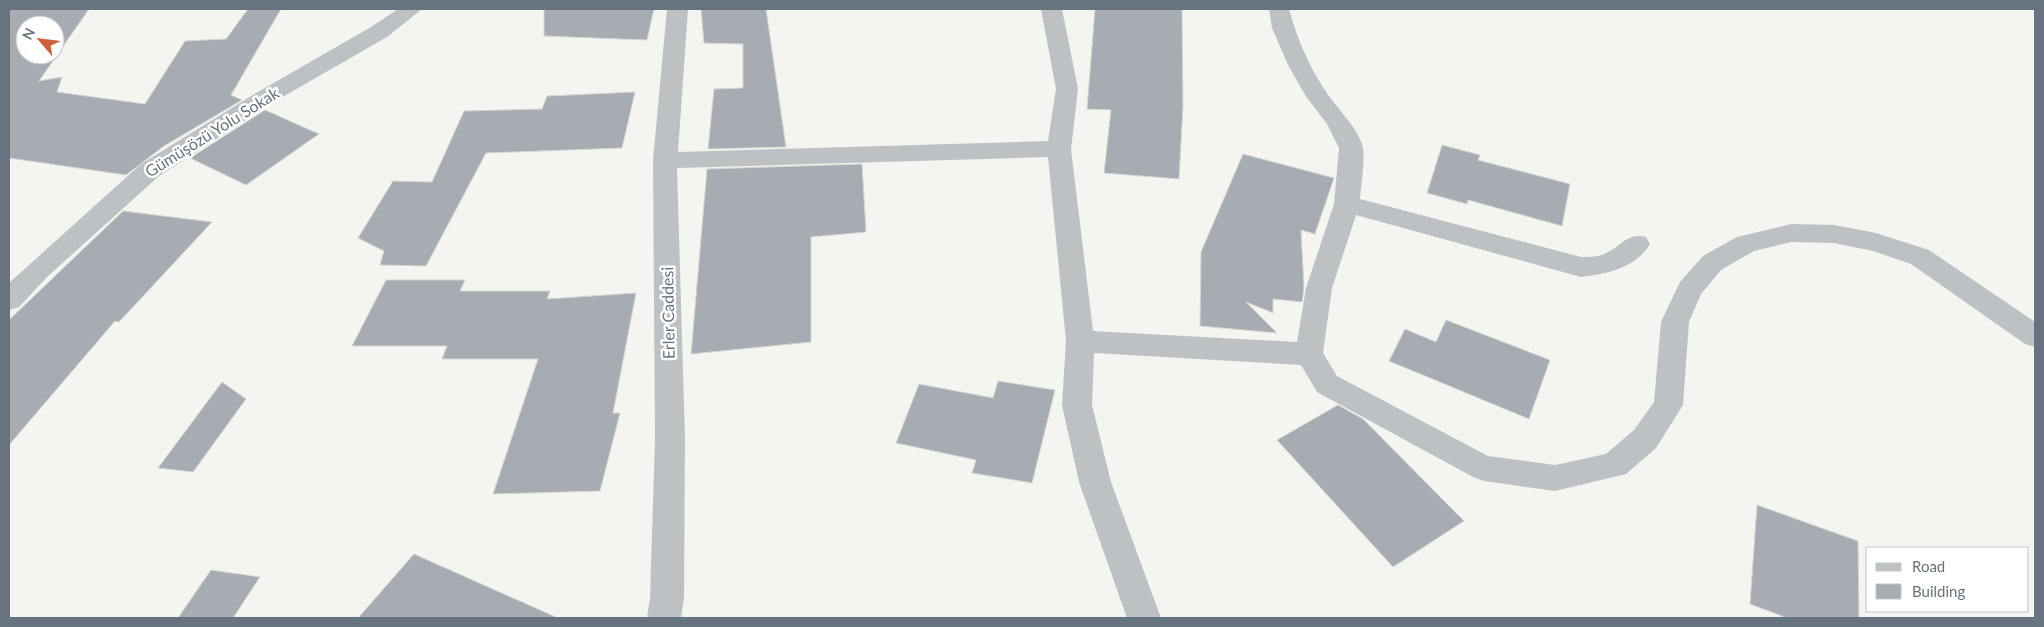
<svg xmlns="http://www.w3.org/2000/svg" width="2044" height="627" viewBox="0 0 2044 627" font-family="Lato,sans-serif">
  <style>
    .building { fill: #a6acb1; stroke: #d5d6d4; fill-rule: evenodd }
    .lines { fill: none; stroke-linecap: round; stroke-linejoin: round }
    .minor { fill: #bec1c4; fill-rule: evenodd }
    .labels { text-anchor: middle; stroke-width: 5; stroke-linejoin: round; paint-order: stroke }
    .street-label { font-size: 16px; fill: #67737e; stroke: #fff }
  </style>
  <rect width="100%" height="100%" fill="#f4f4f1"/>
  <!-- building -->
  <g class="building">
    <path d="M9 9H89L39 81 62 77 57 92 145 104 185 41 226 39 248 9H281L231 95 242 100 164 146 126 175 9 158ZM25 25H55V55H25Z"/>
    <polygon points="544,9 654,9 647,40 544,36"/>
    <polygon points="701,9 766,9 786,147 708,149 714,89 743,88 743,44 704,43"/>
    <polygon points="1095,9 1182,9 1183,106 1179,179 1104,173 1111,110 1087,109"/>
    <polygon points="635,92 622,148 486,153 426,266 380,265 384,251 358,238 393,181 432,182 464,111 542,109 547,96"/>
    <polygon points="265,110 319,134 246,185 190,158"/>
    <polygon points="1442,145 1480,155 1478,160 1570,184 1562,226 1468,200 1467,204 1427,193"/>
    <polygon points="1243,154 1334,178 1315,234 1301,230 1304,288 1302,302 1273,299 1273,313 1246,302 1277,333 1200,326 1201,252"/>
    <polygon points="862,164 866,232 811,237 811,342 691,354 707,169"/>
    <polygon points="123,211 212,222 119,322 115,321 9,445 9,320"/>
    <polygon points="386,280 465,280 460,291 550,291 547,299 636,293 613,413 620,413 600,491 493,494 538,359 442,359 447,346 352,346"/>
    <polygon points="1446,320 1550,360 1529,419 1389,361 1405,329 1436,342"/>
    <polygon points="998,381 1055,390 1032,483 972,473 976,460 896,443 919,384 993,398"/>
    <polygon points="222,382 246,399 193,472 158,468"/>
    <polygon points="1338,405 1363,419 1464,521 1393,567 1277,440"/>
    <polygon points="1757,505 1858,541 1859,618 1787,618 1750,604"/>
    <polygon points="414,554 558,618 358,618"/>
    <polygon points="211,570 260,577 233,618 178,618"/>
  </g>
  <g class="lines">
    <!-- minor -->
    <g class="minor">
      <polygon points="398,9 422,9 387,37 272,103 159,176 47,277 19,307 9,310 9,283 141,164 256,93 371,27"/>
      <path d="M667 9H688L678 152 1048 141 1056 89 1041 9H1062L1078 89 1071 149 1093 331 1297 342 1306 288 1334 204 1339 148 1327 124 1305 95 1288 65 1272 28 1269 9H1289C1297 38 1308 65 1325 90 1335 107 1359 128 1363 148 1365 161 1361 185 1360 199L1581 257C1589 257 1597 257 1604 254 1621 247 1627 232 1646 237L1650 244C1636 268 1606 274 1581 277L1356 215 1332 288 1323 353 1337 376 1488 456 1555 465 1606 454 1634 430 1654 402 1661 322 1680 282 1703 256 1737 237 1791 224 1834 225 1876 233 1929 250 2035 322V347L2025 344 1911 264 1873 251 1834 243 1791 242 1754 251 1721 270 1701 294 1689 322 1683 405 1656 448 1626 474 1555 491 1484 481 1473 477 1317 392 1301 365 1094 353 1092 405 1111 482 1161 618H1127L1079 482 1062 405 1066 341 1048 157 677 168 685 439 684 598 681 618H647L650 598 655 439 653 160Z"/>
    </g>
  </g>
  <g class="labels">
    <!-- street labels -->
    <g class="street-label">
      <text transform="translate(212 132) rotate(-32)" y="6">Gümüşözü Yolu Sokak</text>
      <text transform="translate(668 313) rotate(-91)" y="6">Erler Caddesi</text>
    </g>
  </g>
  <!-- border -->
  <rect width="2044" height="627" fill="none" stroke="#67737e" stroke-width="20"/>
  <!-- legend -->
  <rect x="1866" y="547" width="162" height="65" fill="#ffffff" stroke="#c2c7cb"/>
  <rect x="1876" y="563" width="25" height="8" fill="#bec1c4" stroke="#c2c7cb"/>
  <text x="1912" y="572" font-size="15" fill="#67737e">Road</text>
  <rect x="1876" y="584" width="25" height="15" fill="#a6acb1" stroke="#c2c7cb"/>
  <text x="1912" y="597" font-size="15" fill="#67737e">Building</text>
  <!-- north arrow -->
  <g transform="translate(40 40) rotate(298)"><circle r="24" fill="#ffffff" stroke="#c2c7cb"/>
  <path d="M0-4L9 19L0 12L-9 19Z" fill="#cb603a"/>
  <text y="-8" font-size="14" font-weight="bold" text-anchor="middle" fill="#67737e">N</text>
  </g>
</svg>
